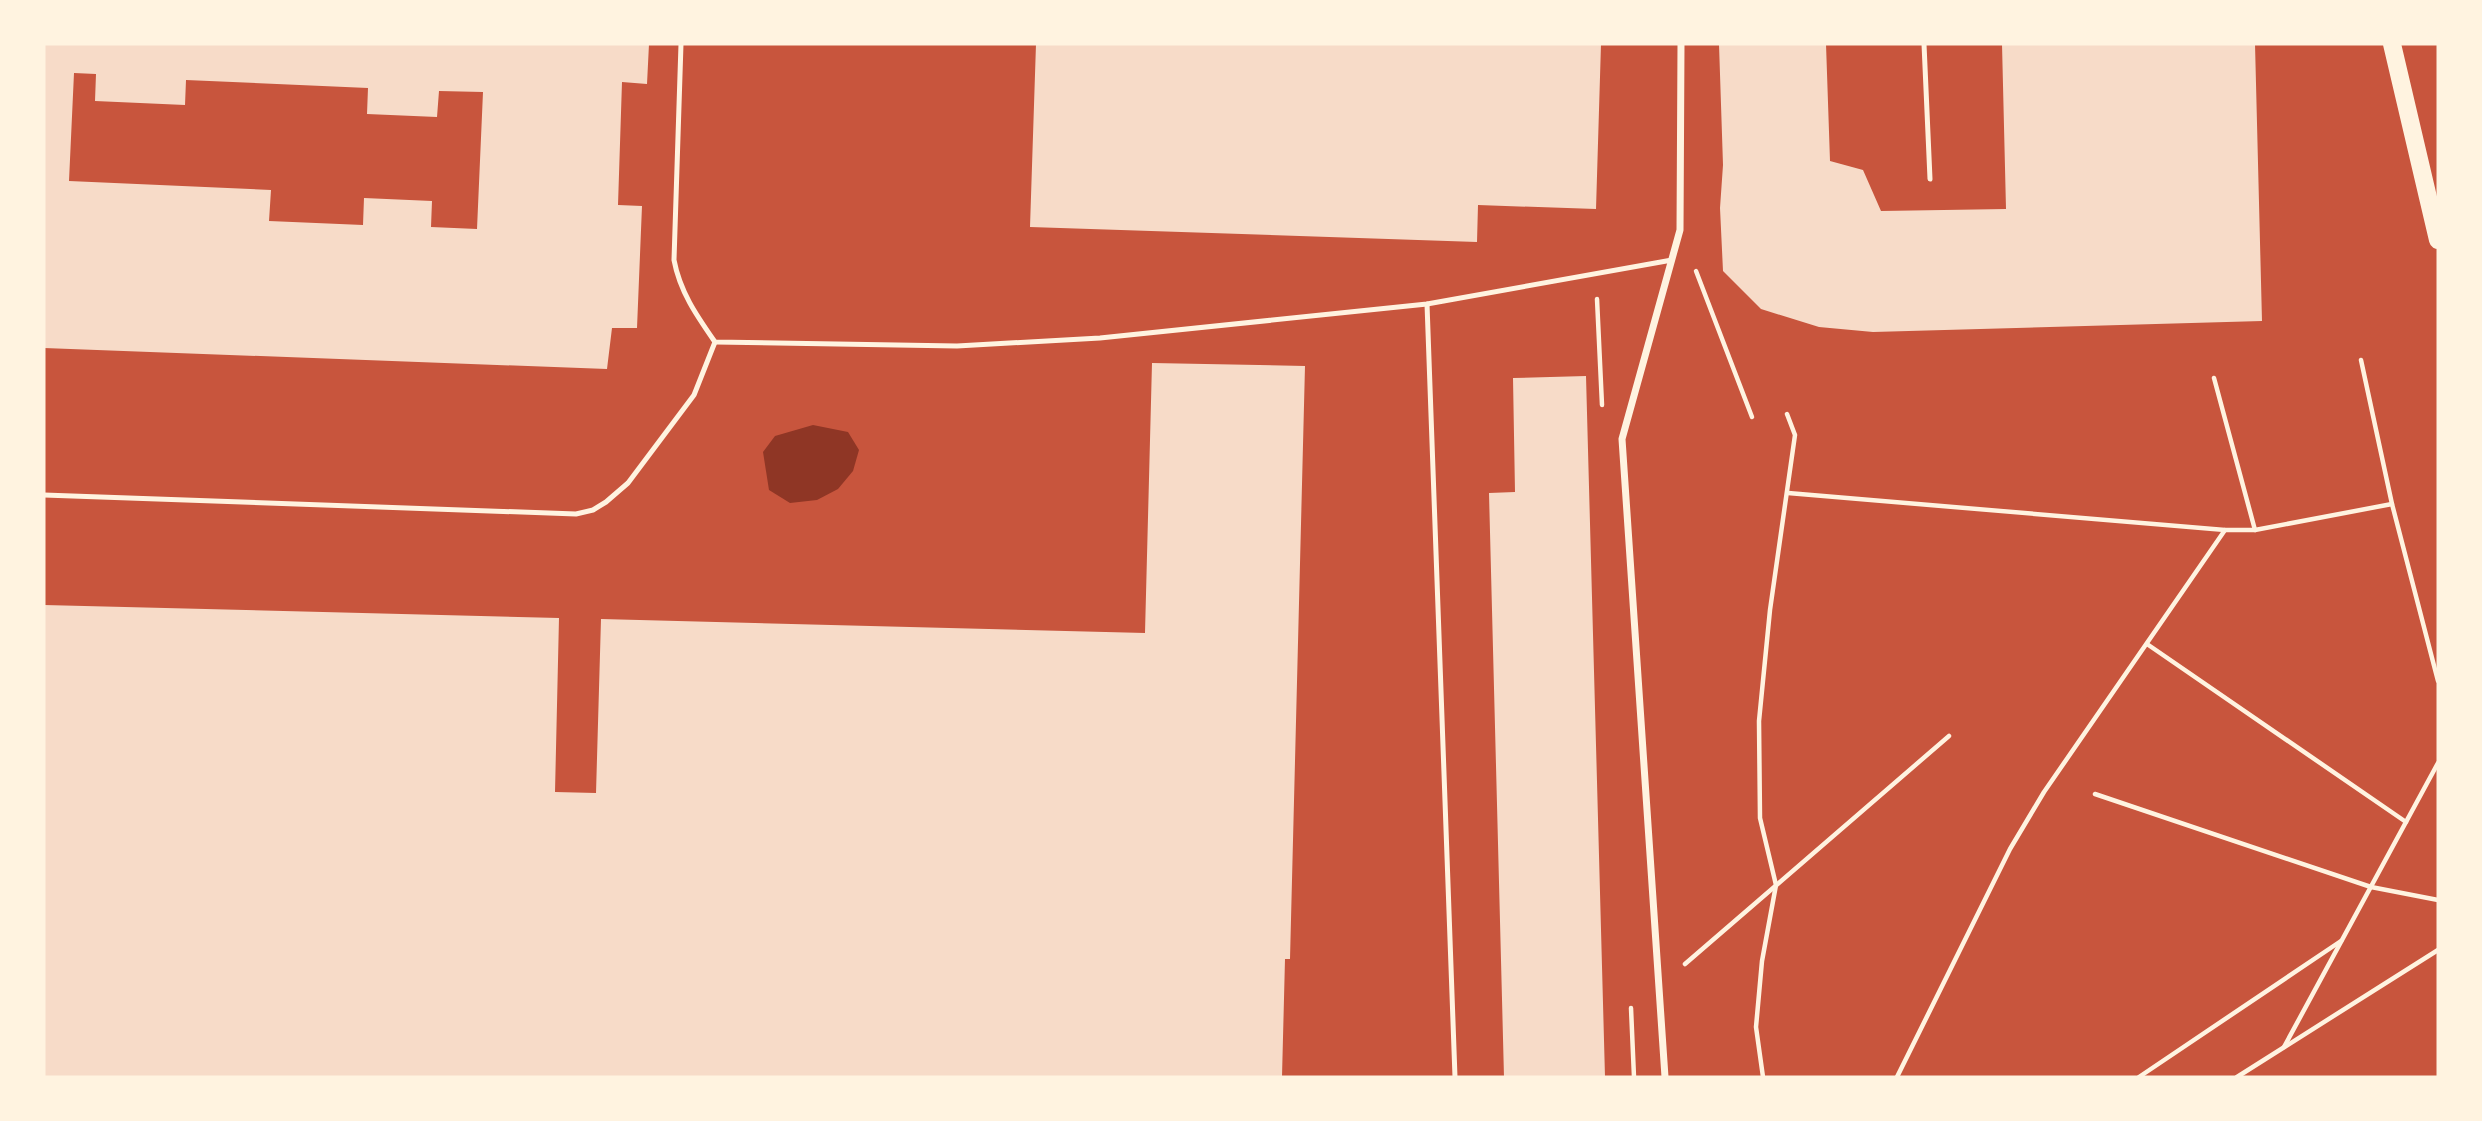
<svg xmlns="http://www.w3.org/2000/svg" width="2482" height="1121" font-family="Montserrat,sans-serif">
<rect width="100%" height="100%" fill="#c8553d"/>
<!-- water -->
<polygon fill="#8f3625" points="813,425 848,432 859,450 853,471 838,489 817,500 790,503 769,490 763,452 775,436"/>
<!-- building -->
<g fill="#f7dbc8" fill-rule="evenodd">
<path d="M 44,44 L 649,44 L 647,84 L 622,82 L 618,205 L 642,206 L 637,328 L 612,328 L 607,369 L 44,348 ZM 74,73 L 96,74 L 95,101 L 185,105 L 186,80 L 368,88 L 367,114 L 437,117 L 439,91 L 483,92 L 477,229 L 431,227 L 432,201 L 364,198 L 363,225 L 269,221 L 271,190 L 69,181 Z"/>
<polygon points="1036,44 1601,44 1596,209 1478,205 1477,242 1030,227"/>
<polygon points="1719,44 1826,44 1830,161 1863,170 1881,211 2006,209 2002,44 2255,44 2262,321 1873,332 1819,327 1761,309 1723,271 1720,208 1723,165"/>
<polygon points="1152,363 1305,366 1290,959 1285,959 1282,1077 44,1077 44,605 559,618 555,792 596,793 601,619 1145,633"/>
<polygon points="1586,376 1605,1077 1504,1077 1489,493 1515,492 1513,378"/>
</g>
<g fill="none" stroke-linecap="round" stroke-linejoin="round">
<!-- path -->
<g stroke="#fff3e0" stroke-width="4.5">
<polyline points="1696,271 1752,417"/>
<polyline points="1597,299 1602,405"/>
<polyline points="2361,360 2392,504 2438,681"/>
<polyline points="2214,378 2255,530"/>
<polyline points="1788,493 2225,530 2255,530 2392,504"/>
<polyline points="2147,644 2406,822"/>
<polyline points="2095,794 2371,887 2438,900"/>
<polyline points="1685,964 1949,736"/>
<polyline points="1631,1008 1634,1077"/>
<polyline points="2284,1047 2438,763"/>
<polyline points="1763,1077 1756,1027 1762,961 1776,885 1760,818 1759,721 1770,610 1795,435 1787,414"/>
<polyline points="1897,1077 2010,849 2044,792 2225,530"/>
<polyline points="2139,1077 2341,941"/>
<polyline points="2237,1077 2438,950"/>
</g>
<!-- service -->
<g stroke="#fff3e0" stroke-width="5">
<path d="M 681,44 L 674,260 C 680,292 697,316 715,342 L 957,346 L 1100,338 L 1427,304 L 1672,260"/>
<polyline points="1924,44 1930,179"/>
<polyline points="1427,304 1455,1077"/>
<polyline points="44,495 576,514 593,510 606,502 628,483 694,395 715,342"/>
</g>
<!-- minor -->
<polyline stroke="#fff3e0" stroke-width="7" points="1665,1077 1622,439 1680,230 1681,44"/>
<!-- primary -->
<polyline stroke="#fff3e0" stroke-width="18" points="2392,44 2438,240"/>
</g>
<!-- border -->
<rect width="2482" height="1121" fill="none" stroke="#fff3e0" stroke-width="91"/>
</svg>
